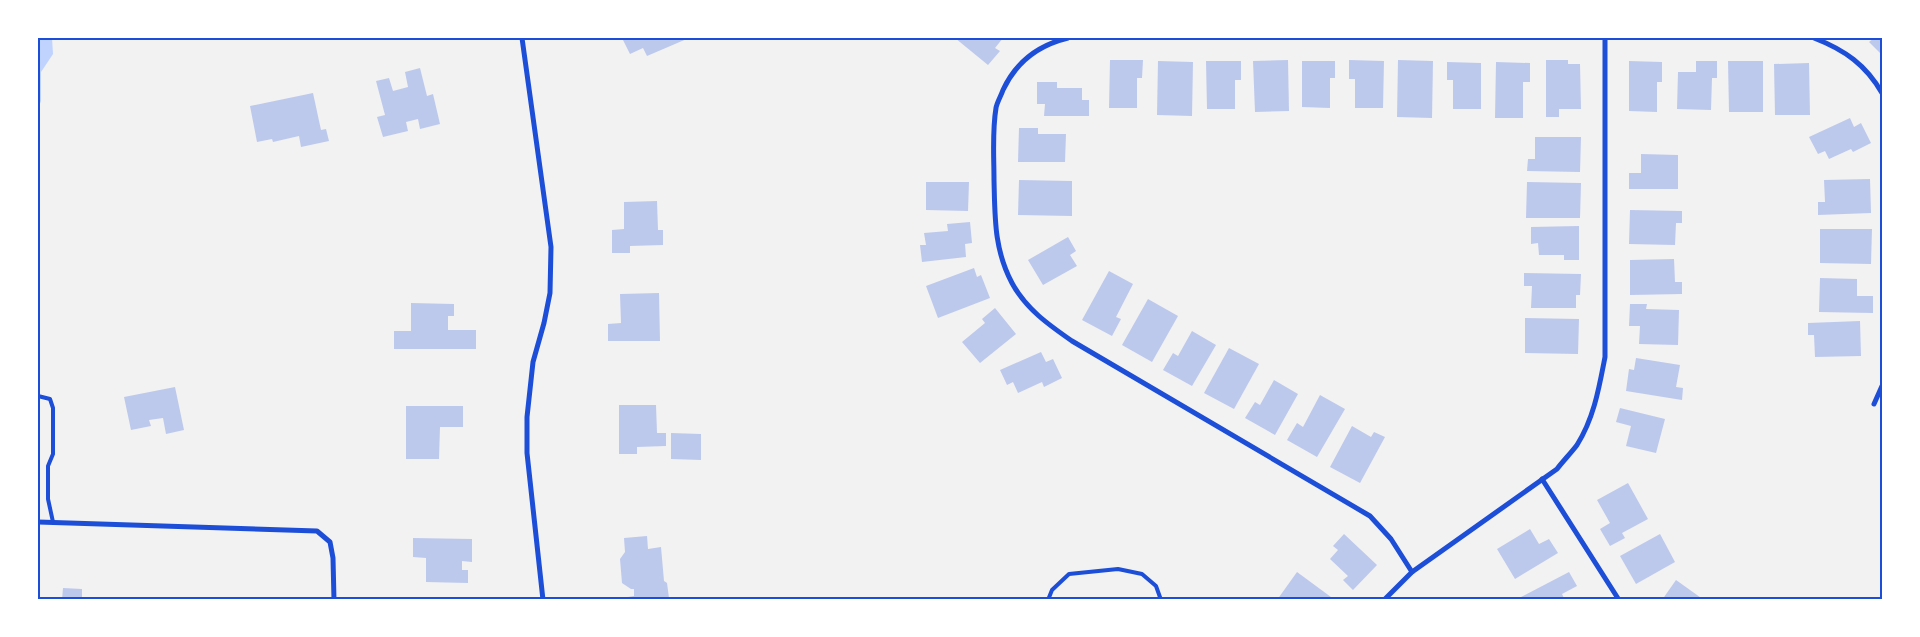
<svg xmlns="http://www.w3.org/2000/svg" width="1920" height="637" font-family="'Roboto Condensed',sans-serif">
<rect width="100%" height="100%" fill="#f2f2f2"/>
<!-- water -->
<polygon fill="#bfd3fe" points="38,38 52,38 53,54 41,72 41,101 38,109"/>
<!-- building -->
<g fill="#bdc9ec">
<polygon points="622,38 689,38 647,56 643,48 630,54"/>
<polygon points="955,38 1003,38 995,48 1000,51 988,65"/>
<polygon points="1874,38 1882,38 1882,55 1869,42"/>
<polygon points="1110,60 1143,60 1142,78 1137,78 1137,108 1109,108"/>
<polygon points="1288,60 1289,111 1255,112 1253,61"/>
<polygon points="1349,60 1384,61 1383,108 1355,108 1355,79 1349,79"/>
<polygon points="1398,60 1433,61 1432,118 1397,117"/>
<polygon points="1546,60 1568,60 1568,64 1580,64 1581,109 1559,109 1559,117 1546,117"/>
<polygon points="1158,61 1193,62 1192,116 1157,115"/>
<polygon points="1206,61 1241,61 1241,80 1235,80 1235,109 1207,109"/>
<polygon points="1302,61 1335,61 1335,78 1330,78 1330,108 1302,107"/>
<polygon points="1629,61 1662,62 1662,82 1657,82 1657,112 1629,111"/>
<polygon points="1696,61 1717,61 1717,78 1712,78 1711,110 1677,109 1678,72 1696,72"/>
<polygon points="1728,61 1763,61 1763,112 1729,112"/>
<polygon points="1447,62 1481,63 1481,109 1453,109 1453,80 1447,80"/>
<polygon points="1496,62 1530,63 1530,82 1523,82 1523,118 1495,118"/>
<polygon points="1809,63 1810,115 1775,115 1774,64"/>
<polygon points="420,68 427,96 433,94 440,124 420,129 418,119 406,122 408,131 383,137 377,117 385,115 376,81 389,78 393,91 408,87 405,72"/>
<polygon points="1037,82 1057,82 1057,88 1082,88 1082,100 1089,100 1089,116 1044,116 1045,104 1037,104"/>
<polygon points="313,93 321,130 326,129 329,141 301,147 299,136 273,142 272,139 257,142 250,106"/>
<polygon points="1850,118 1854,127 1861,123 1871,143 1853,152 1851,149 1829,159 1825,151 1818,154 1809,137"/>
<polygon points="1019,128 1038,128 1038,134 1066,134 1065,162 1018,162"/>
<polygon points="1535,137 1581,137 1580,172 1527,171 1528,159 1535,159"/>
<polygon points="1641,154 1678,155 1678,189 1629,189 1629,173 1641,173"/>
<polygon points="1870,179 1871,213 1818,215 1818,202 1825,202 1824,180"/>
<polygon points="1019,180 1072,181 1072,216 1018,215"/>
<polygon points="926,182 969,182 968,211 926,210"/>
<polygon points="1527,182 1581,183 1580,218 1526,218"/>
<polygon points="657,201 658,230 663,230 663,245 630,246 630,253 612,253 612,230 624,229 624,202"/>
<polygon points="1630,210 1682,211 1682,223 1676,223 1675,245 1629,244"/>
<polygon points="970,222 972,243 965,244 966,257 922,262 920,245 926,245 924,233 948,231 947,224"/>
<polygon points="1579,226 1579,260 1564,260 1564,255 1539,255 1538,243 1531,244 1531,227"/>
<polygon points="1820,229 1872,229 1871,264 1820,263"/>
<polygon points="1068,237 1076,251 1070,255 1077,266 1043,285 1028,260"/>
<polygon points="1674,259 1675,282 1682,282 1682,294 1630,295 1630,260"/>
<polygon points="974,268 977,277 981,275 990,298 938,318 926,286"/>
<polygon points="1109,271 1133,284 1116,317 1121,319 1112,336 1082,320"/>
<polygon points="1524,273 1581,274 1580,295 1576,295 1576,308 1531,308 1532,286 1524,286"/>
<polygon points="1820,278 1857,279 1857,296 1873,296 1873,313 1819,312"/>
<polygon points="659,293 660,341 608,341 608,324 621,323 620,294"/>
<polygon points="1148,299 1178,316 1152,362 1122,345"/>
<polygon points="411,303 454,304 454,316 448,316 448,330 476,330 476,349 394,349 394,331 411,331"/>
<polygon points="1630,304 1647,304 1646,309 1679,310 1678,345 1639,344 1640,326 1629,326"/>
<polygon points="995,308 1016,334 980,363 962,342 985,323 982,319"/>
<polygon points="1525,318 1579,319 1578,354 1525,353"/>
<polygon points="1860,321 1861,356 1815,357 1814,335 1808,335 1808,323"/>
<polygon points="1192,331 1216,345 1192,386 1163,370 1173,353 1178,356"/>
<polygon points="1229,348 1259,364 1234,409 1204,393"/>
<polygon points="1041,352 1046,362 1053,359 1062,378 1044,387 1042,382 1018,393 1013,382 1007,385 1000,370"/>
<polygon points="1636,358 1680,365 1676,387 1683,388 1682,400 1626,391 1629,369 1634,370"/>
<polygon points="1274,380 1298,394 1275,435 1245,418 1255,402 1260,405"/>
<polygon points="175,387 184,430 166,434 163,418 149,420 151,426 131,430 124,397"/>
<polygon points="1320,395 1345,409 1317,457 1287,440 1297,423 1303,427"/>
<polygon points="619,405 656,405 657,433 666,433 666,446 637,447 637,454 619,454"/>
<polygon points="406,406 463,406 463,427 440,427 439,459 406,459"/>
<polygon points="1620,408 1665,419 1656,453 1626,446 1631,426 1616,422"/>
<polygon points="1352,426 1371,437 1374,432 1385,437 1360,483 1330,467"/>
<polygon points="671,433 701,434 701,460 671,459"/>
<polygon points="1628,483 1648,519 1622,533 1625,538 1610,546 1600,529 1610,523 1597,500"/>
<polygon points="1530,529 1539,544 1549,539 1558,553 1515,579 1497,549"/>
<polygon points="1344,534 1377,565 1353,590 1343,580 1348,576 1330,559 1338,550 1333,546"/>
<polygon points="1660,534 1675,562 1636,584 1620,556"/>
<polygon points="647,536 648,549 661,547 664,581 667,583 669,598 620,600 621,598 634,596 634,589 631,589 622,583 620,559 625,552 624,538"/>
<polygon points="413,538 472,539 472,562 462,561 462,570 468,570 468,583 426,582 426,558 413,557"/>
<polygon points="1297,572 1335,600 1277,600"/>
<polygon points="1569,572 1577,586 1562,594 1565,600 1523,600 1521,597"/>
<polygon points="1676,580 1704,600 1662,600"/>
<polygon points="63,588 82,589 82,600 62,600"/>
</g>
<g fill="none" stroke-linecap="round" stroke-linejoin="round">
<!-- service -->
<g stroke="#1d4ed8" stroke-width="4">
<polyline points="38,396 50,399 53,408 53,454 48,466 48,499 53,522"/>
<polyline points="1048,600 1052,590 1069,574 1118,569 1142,574 1156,586 1161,600"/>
</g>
<!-- minor -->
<g stroke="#1d4ed8" stroke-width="5">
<polyline points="522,38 551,247 550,293 544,323 533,362 527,417 527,453 543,600"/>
<path d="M 1068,38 C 1039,45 1016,62 1003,90 C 1001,96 997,102 996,108 C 992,132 994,156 994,180 C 995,218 994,249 1012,283 C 1026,309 1049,325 1072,341 L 1370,516 L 1391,539 L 1412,572"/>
<path d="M 1814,38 C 1845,50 1866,65 1882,93"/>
<polyline points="1874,404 1882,386"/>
<polyline points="1542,479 1619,600"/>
<polyline points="38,522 317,531 330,542 333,558 334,600"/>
<path d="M 1384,600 L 1412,572 L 1557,469 C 1563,461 1571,453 1577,445 C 1594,418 1599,388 1605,357 L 1605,38"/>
</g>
</g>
<!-- border -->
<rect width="1920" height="637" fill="none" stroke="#ffffff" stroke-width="78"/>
<rect x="39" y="39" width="1842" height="559" fill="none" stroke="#1d4ed8" stroke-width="2"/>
</svg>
